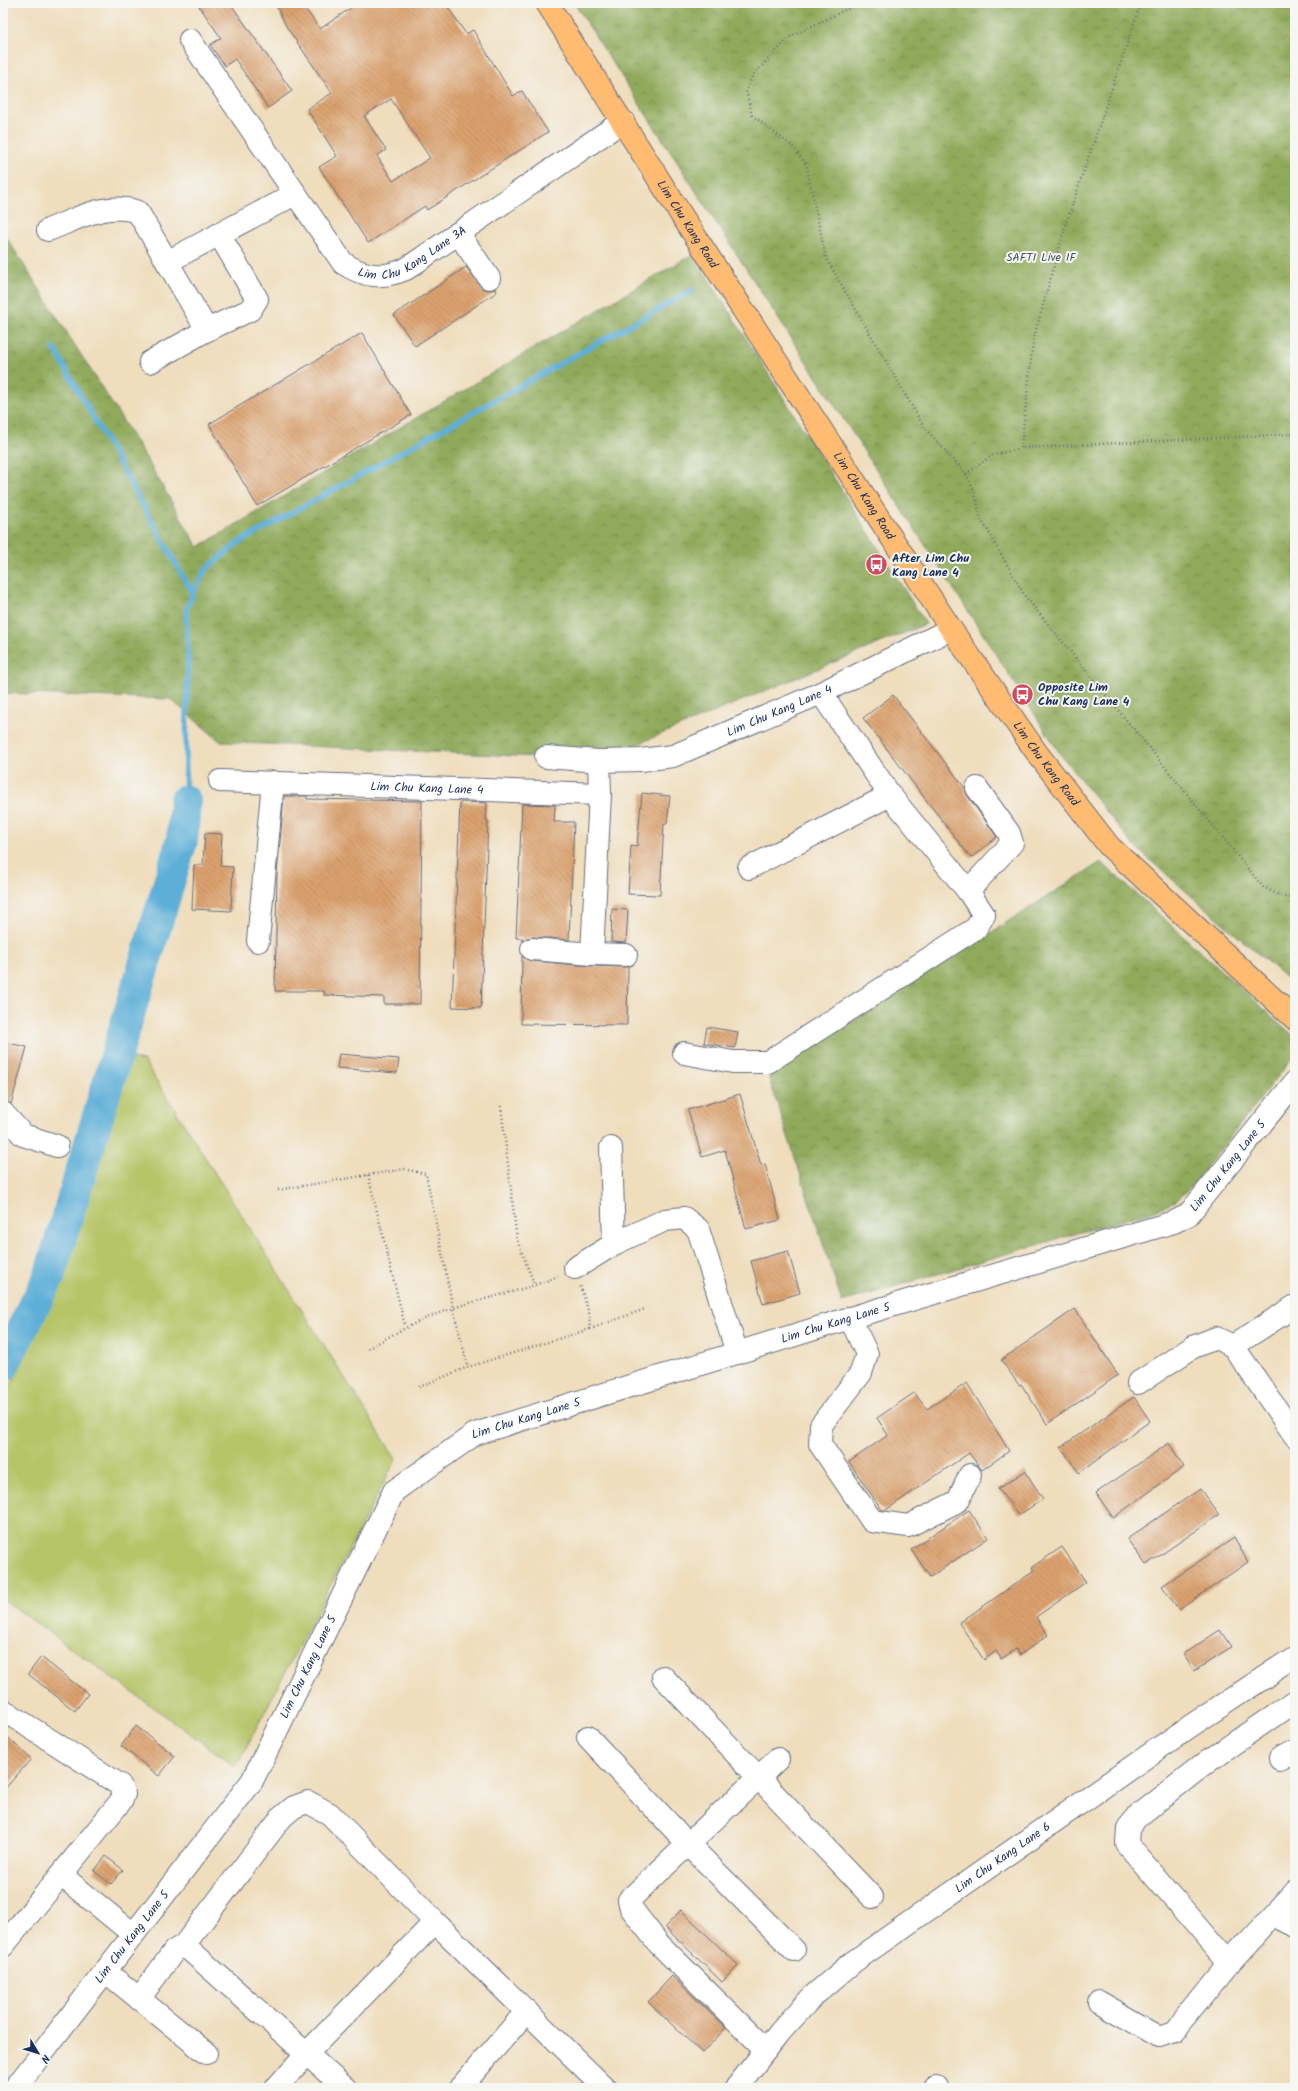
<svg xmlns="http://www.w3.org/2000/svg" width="1298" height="2091" font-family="Kalam,sans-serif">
<defs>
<pattern id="forest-crowns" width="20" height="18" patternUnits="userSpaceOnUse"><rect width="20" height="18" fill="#90aa5c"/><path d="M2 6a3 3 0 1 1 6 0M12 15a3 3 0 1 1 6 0" fill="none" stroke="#758b4f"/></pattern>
<pattern id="building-back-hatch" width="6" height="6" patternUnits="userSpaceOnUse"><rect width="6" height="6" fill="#dca26e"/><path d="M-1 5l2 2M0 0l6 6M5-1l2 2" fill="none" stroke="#b2845e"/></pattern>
</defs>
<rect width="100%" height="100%" fill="#f6f6f2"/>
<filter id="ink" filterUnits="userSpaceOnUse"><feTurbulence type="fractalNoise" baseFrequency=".025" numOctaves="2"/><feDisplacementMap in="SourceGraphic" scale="8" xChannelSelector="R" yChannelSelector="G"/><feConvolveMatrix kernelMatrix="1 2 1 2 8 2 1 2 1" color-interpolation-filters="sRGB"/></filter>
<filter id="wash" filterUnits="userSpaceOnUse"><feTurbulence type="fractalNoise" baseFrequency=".012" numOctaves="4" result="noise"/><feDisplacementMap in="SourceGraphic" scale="16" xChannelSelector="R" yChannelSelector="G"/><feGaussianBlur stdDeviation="0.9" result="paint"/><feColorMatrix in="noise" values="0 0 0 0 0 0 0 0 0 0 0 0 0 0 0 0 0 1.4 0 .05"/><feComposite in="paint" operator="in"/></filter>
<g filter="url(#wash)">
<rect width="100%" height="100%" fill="#efddbc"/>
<!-- green -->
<polygon fill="#b6c567" stroke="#687a62" points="131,1059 144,1061 396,1459 236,1767 3,1599 3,1401 59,1289"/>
<!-- forest -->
<g fill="url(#forest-crowns)" stroke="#566c5d">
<polygon points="574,3 1295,3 1295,986 1134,846 1061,755"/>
<polygon points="3,232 139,446 198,547 693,254 926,624 599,760 221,742 170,699 3,693"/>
<polygon points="1101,862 1295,1037 1295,1055 1190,1188 1175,1202 1150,1212 842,1302 768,1075"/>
</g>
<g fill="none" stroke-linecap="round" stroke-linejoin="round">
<!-- stream -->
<g stroke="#5dafd8" stroke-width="5.5">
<polyline points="54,348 193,594"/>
<polyline points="185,801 188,659 186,610 196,587 206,569 238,543 693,290"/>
</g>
<!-- river -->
<polyline stroke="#5dafd8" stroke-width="32" points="3,1366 49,1277 182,840 185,801"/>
</g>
<g id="blocks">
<!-- building -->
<g fill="url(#building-back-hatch)" fill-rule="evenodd">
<polygon points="197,3 230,3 292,91 268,108 235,59 225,66 210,45 221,38"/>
<path d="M 275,3 L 301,3 L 320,29 L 358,3 L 445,3 L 466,34 L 473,30 L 513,96 L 522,91 L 548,132 L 427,210 L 425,206 L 368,243 L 319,167 L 337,156 L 307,109 L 332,93 L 286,26 ZM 391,99 L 430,158 L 393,181 L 377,156 L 386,150 L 364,116 Z"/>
<polygon points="466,267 483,289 490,290 495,289 497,292 415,346 394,315"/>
<polygon points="362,333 411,415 257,506 209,424"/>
<polygon points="893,695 965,788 967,795 997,837 971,858 863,718"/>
<polygon points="642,793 670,796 667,824 664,824 660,895 628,894 631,845 637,846"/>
<polygon points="284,796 307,796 307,799 422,801 420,1004 384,1004 384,997 324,995 324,991 275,991 277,875"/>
<polygon points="460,802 487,803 486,820 488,820 481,1008 452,1007"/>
<polygon points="522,804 555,805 554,822 574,822 569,940 533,937 527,938 522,941 523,938 516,938"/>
<polygon points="205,833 222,834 220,866 233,867 231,911 192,909 194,865 203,865"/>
<polygon points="612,909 628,910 626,943 611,942"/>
<polygon points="522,956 531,961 591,966 628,967 627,1025 521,1024"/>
<polygon points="707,1027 738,1032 735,1048 704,1043"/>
<polygon points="3,1042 27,1047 11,1104 3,1101"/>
<polygon points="339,1054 399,1059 397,1073 337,1068"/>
<polygon points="740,1094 761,1165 765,1164 780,1220 746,1229 725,1150 702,1157 688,1110"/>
<polygon points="788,1251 800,1293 763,1304 751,1261"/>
<polygon points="1075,1309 1118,1375 1047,1424 1021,1384 1019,1385 1001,1360"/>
<polygon points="967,1383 1009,1451 982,1470 969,1453 886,1510 882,1510 849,1462 888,1435 877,1418 914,1393 927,1409"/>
<polygon points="1134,1397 1150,1421 1079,1473 1061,1447"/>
<polygon points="1169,1443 1184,1467 1113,1518 1096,1493"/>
<polygon points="1025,1471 1043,1499 1019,1515 998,1489"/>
<polygon points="1200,1489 1219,1515 1146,1565 1127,1539"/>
<polygon points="969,1510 988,1538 930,1577 911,1549"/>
<polygon points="1234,1538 1248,1562 1179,1610 1162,1586"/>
<polygon points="1062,1547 1086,1582 1036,1617 1048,1635 1020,1655 1016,1649 1001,1659 996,1651 984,1660 959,1623 1034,1571 1032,1567"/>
<polygon points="1220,1630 1231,1647 1194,1671 1183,1654"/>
<polygon points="41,1657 88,1694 75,1711 28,1674"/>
<polygon points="136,1726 175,1756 159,1776 121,1746"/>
<polygon points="3,1733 31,1759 3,1791"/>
<polygon points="106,1856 123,1870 111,1884 94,1871"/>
<polygon points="681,1910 738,1965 722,1982 665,1927"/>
<polygon points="672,1976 726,2028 702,2053 648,2002"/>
</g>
</g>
</g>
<g filter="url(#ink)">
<use href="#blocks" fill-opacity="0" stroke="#656c7f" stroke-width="1"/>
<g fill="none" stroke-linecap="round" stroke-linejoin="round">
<defs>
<g id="minor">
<path id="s1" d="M 190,40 L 343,263 C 364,277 383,279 406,269 L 623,121"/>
<path d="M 48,230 C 77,219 107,201 138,212 L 207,330"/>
<polyline points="458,233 489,278"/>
<polyline points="167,262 295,194"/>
<polyline points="150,362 207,330 250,310 257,299 219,234"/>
<path id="s2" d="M 546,757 L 599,761 L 641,760 L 673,756 L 821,693 L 951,629"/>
<path id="s3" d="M 220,781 L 600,794 L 599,761"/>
<polyline points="749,868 890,795"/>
<polyline points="968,891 1012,843 1009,833 977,788"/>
<polyline points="258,941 273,782"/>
<polyline points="532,949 592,954 600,794"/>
<polyline points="592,954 626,955"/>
<polyline points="684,1053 733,1062 768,1062 976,928 984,915 968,891 890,795 821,693"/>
<polyline points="3,1113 23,1135 57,1146"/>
<polyline points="611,1148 614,1244"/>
<polyline points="575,1268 614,1244 665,1220 684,1218 698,1229 737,1353"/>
<polyline points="850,1318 867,1354 861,1373 821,1425 820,1444 872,1521 908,1526 958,1501 970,1475"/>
<polyline points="1233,1346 1295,1306"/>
<polyline points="1138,1383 1193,1347 1216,1338 1233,1346 1295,1436"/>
<polyline points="663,1677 872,1897"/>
<polyline points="3,1710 120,1785 124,1794 121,1801 3,1946"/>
<polyline points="588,1737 688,1844 794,1950"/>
<polyline points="1280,1759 1295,1751"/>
<polyline points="61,1875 133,1934"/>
<polyline points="1274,1914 1295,1927"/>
<polyline points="184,1945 345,2088"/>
<polyline points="1229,1963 1127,1844 1128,1828 1137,1817 1211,1759 1295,1701"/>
<polyline points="105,1971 206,2053"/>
<polyline points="139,1999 174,1951 184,1945 282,1817 294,1807 308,1802 330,1814 435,1922 605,2088"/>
<polyline points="1099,2002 1159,2036 1174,2031 1229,1963 1295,1891"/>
<polyline points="766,2050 658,1943 631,1908 629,1900 778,1759"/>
<path id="s4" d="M 15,2088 L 252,1781 L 394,1491 L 475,1434 L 850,1318 L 1174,1222 L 1188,1215 L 1295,1082"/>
<polyline points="276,2088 306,2054 435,1922"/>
<polyline points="460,2088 527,2011"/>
<path id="s5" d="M 736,2088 L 780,2032 L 813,1996 L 853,1962 L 1189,1727 L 1295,1657"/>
<polyline points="935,2088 936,2087"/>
</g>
<g id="major">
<path id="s6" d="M 547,3 L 682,216 L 951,629 L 1037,753 L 1109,846 L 1295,1019"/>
</g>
</defs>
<!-- minor casing -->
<use href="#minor" stroke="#656c7f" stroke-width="24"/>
<!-- major casing -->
<use href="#major" stroke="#656c7f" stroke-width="24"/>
<!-- path -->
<g stroke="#656c7f" stroke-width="2.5" stroke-dasharray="1 3" stroke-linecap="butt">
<polyline points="859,3 790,37 753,75 746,91 752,115 793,147 806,164 826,258 924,427 966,474 974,491 981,519 1025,596 1263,887 1283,897 1295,898"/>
<polyline points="1021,448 1033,341 1066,223 1141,3"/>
<polyline points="966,474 993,455 1021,448 1295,434"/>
<polyline points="501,1106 517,1240 535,1286"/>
<polyline points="368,1175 405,1326"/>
<polyline points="278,1190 404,1169 426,1174 453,1308 468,1367"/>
<polyline points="590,1329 645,1309"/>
<path d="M 368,1349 C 396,1332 421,1319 453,1308 C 488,1297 524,1291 558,1276"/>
<polyline points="419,1387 468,1367 590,1329 589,1313 580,1285"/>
</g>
<!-- minor -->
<use href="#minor" stroke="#fff" stroke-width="22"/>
<!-- major -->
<use href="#major" stroke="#ffbb71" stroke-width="22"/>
</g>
</g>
<!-- icons -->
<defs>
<symbol id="bus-disc" viewBox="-11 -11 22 22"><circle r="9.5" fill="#d1495b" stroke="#f6f6f2"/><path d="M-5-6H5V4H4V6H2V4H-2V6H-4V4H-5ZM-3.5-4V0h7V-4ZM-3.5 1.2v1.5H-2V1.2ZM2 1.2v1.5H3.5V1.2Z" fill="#fff"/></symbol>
</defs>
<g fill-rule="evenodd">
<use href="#bus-disc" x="864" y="552" width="25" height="25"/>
<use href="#bus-disc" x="1010" y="682" width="25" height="25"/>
</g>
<g text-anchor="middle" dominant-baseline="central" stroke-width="4" stroke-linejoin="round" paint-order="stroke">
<!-- street labels -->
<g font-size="12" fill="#1b2f5e" stroke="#f6f6f2">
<text stroke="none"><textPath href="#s6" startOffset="262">Lim Chu Kang Road</textPath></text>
<text stroke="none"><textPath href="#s1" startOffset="348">Lim Chu Kang Lane 3A</textPath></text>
<text stroke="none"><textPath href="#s6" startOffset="586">Lim Chu Kang Road</textPath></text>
<text stroke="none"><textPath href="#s2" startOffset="243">Lim Chu Kang Lane 4</textPath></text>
<text stroke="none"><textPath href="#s6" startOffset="910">Lim Chu Kang Road</textPath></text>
<text stroke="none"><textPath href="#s3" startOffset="207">Lim Chu Kang Lane 4</textPath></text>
<text stroke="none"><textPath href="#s4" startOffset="1619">Lim Chu Kang Lane 5</textPath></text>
<text stroke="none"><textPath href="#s4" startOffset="1187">Lim Chu Kang Lane 5</textPath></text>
<text stroke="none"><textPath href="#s4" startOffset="863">Lim Chu Kang Lane 5</textPath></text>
<text stroke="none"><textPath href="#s4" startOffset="515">Lim Chu Kang Lane 5</textPath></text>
<text stroke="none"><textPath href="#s5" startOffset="355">Lim Chu Kang Lane 6</textPath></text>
<text stroke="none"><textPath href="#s4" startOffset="191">Lim Chu Kang Lane 5</textPath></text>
</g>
<!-- park labels -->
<g font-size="12" fill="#425460" stroke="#f6f6f2">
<text x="1041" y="257">SAFTI Live IF</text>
</g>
<!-- poi labels -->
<g font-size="12" font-weight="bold" fill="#1b2f5e" stroke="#f6f6f2" text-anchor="start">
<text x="892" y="558">After Lim Chu<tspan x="892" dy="14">Kang Lane 4</tspan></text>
<text x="1038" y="687">Opposite Lim<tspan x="1038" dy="14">Chu Kang Lane 4</tspan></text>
</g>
</g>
<!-- margin -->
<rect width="1298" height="2091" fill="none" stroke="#f6f6f2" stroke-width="16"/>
<!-- north arrow -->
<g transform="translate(38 2053) rotate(128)" stroke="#f6f6f2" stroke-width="3" paint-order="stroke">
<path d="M0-3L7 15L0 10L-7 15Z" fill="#1b2f5e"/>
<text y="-6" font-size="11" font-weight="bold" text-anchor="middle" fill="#1b2f5e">N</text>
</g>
</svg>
